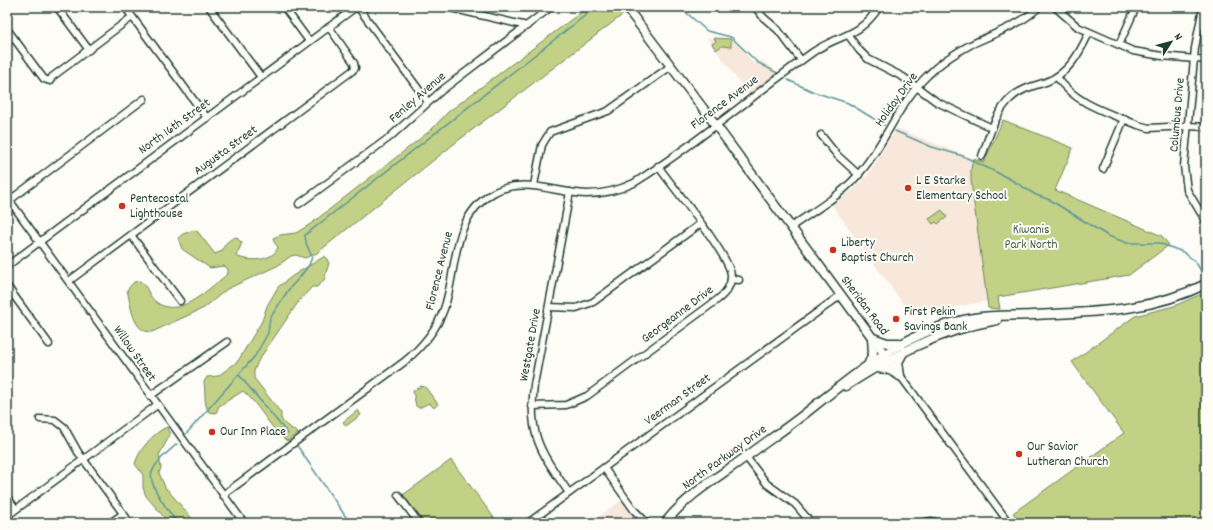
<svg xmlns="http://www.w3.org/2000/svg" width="1213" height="530" font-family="Dekko,sans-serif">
<rect width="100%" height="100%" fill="#fdfcf7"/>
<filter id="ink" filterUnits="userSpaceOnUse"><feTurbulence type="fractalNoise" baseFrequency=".025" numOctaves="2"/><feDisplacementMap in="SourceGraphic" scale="8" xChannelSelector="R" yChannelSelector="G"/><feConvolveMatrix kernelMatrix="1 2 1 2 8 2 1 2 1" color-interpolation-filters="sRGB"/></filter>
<g filter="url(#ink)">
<!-- built -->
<g fill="#f7e8db">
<polygon points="707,38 731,38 740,46 754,64 761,60 779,73 749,95"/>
<polygon points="897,128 973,159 971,169 971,181 987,301 911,315 832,205 857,186 868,175"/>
<polygon points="622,500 633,514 643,523 590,523"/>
</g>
<!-- green -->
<g fill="#c2d185" stroke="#70875c">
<path d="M 588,7 L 621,7 L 625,13 L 459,140 L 317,253 L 305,258 L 296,255 L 291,256 L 277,266 L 227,289 L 204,308 L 152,332 C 132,333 131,304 127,290 L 134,282 L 140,281 C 148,286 148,296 156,302 C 176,317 199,297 214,285 C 218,281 224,278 228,273 L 228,269 L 224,266 L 210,268 L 182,249 L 178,238 L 183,234 L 194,230 L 198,232 L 215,254 L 222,251 C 225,243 228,240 236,237 L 242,243 L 236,256 C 248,262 273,262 278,247 L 274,242 L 273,238 L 280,235 L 296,233 L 312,223 L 431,130 L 448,112 Z"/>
<polygon points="714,38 731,39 731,47 722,46 716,50 712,44 716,41"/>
<polygon points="1003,120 1073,148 1055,190 1162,236 1169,245 1129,275 998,297 1000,309 988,308 971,181 971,169 973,159 984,162"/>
<polygon points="942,210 947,217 938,224 936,222 933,224 929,219"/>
<path d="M 325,256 L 329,263 L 324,280 L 317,287 L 312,287 L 299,301 L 258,361 L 254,371 L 254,378 L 281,413 C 279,424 291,427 298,433 L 287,441 C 269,428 260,405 243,391 L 219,406 L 216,413 L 209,412 C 203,403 206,393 204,382 L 207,377 L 218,376 L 238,361 L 262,321 L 267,306 L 278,287 L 294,275 Z"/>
<polygon points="1206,292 1206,523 1020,523 1013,513 1124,433 1072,362 1135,316 1174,306"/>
<polygon points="421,386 425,387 438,404 434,408 429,403 419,408 416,406 413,391"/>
<polygon points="358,410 361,415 346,426 343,422"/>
<path d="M 167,427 L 170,435 L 159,455 L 161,468 L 159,473 L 165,487 L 196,523 L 169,523 L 146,496 L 143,488 L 143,475 L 135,464 C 138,451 154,432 167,427 Z"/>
<polygon points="451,460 498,523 424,523 403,495"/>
</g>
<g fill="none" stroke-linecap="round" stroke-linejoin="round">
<!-- stream -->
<g stroke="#5b969c" stroke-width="1.5">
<polyline points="680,7 707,31 731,37 757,62 777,73"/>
<polyline points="788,80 814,92 848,103 884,125"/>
<polyline points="895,131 932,147 963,156 1010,179 1036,195 1050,200 1108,236 1127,243 1159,243 1183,252 1195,261 1206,279"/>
<polyline points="239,375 288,434"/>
<polyline points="186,434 255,356 268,333 270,318 289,289 300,277 309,265 312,257 306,243 305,235 596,7"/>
<path d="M 177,444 C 168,452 157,460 152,472 C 147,485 170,512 177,523"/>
<polyline points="298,447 350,523"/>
</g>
<defs>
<g id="minor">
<polyline points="57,7 89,50"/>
<polyline points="125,7 207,118"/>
<polyline points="209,7 261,77"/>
<polyline points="284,7 309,41"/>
<polyline points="358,7 428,102"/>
<polyline points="446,7 527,26"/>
<polyline points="755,7 763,17 778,30 801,60"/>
<polyline points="1055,7 1078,27 1133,51 1162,56 1206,60"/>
<polyline points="1203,7 1195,48 1184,166 1187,190 1205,220"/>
<polyline points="7,29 44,79 50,81 52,77 132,17"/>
<polyline points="849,36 859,50 868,59 903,77 937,102 992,128"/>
<polyline points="1119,45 1136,7"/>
<path d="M 1057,77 C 1075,104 1109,113 1138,125 L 1149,128 L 1188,126 L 1206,127"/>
<polyline points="821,135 837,155 859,175"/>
<path d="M 982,156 C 989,137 995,113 1010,99 C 1020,89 1033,86 1046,82 C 1069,73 1079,54 1089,33"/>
<polyline points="1103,169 1124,119"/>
<polyline points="534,185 542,145 550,132 608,111 671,66"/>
<polyline points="7,197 244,523"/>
<polyline points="10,200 144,99"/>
<polyline points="299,204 390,137 441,91 551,7"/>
<path d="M 791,227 C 815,210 844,194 862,170 C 887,140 899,102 928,75 C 940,63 955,53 970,45 C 995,33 1019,26 1039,7"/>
<polyline points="131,235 180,301"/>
<polyline points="7,266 356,7"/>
<polyline points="731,279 739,280"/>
<polyline points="69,281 352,71 355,68 354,63 329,27"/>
<polyline points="7,286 49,344"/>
<polyline points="549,307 576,308 593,302 700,224"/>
<polyline points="888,359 1009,523"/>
<polyline points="150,396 227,342"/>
<path d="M 532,406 L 566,405 L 587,396 L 717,300 C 725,294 732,286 731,275 C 730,256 672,186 658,166"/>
<polyline points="40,419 55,420 64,427 78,452 130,523"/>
<polyline points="746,457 767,484 795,504 807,518"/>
<polyline points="604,468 634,510 647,523"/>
<path d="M 569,493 C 541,452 528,437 534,385 L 570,192"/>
<path d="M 223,495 L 404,362 C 421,348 436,331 444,309 C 458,269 450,218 493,193 C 523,176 555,193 587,194 C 604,194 619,190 634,183 C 696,144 753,95 813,52 C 839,34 859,38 879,7"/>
<polyline points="398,495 419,523"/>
<polyline points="7,497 16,509"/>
<polyline points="7,516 157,405"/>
<polyline points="110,523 123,514"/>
<polyline points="528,523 841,295"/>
<polyline points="921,523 931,521 940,523"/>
</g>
<g id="major">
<polyline points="626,7 715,124 888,359"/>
<polyline points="873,338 887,343 899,343"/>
<polyline points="869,363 873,353 872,338"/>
<polyline points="876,368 888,369 900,376"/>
<polyline points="900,376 898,362 904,351"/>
<path d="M 846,386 C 894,355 940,330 997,320"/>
<path d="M 665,523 C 689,492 727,472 758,448 C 776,435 795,422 812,408 C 862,368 909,329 974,318 C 993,315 1013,316 1032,315 C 1093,312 1150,312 1206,284"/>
</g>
</defs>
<!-- minor casing -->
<use href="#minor" stroke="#1f3d34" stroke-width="9"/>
<!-- major casing -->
<use href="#major" stroke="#1f3d34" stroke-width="11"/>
<!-- minor -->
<use href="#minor" stroke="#fdfcf7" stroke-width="6"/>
<!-- major -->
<use href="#major" stroke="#fdfcf7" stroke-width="8"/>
</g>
</g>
<!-- markers -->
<g fill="#c8321e" stroke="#fdfcf7" stroke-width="1.5">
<circle cx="908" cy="188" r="4"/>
<circle cx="122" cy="206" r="4"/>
<circle cx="833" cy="250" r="4"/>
<circle cx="896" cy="319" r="4"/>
<circle cx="212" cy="432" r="4"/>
<circle cx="1019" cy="454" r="4"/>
</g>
<g text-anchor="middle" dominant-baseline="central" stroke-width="4" stroke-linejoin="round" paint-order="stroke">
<!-- street labels -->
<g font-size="13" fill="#1f3d34" stroke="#fdfcf7">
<text transform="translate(418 98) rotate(-41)">Fenley Avenue</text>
<text transform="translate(897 100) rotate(-54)">Holiday Drive</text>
<text transform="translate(725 103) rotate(-37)">Florence Avenue</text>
<text transform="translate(1178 115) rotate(-85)">Columbus Drive</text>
<text transform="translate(175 127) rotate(-36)">North 16th Street</text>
<text transform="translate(226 151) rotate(-36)">Augusta Street</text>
<text transform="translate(440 271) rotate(-76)">Florence Avenue</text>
<text transform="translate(864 306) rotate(53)">Sheridan Road</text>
<text transform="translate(678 315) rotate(-37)">Georgeanne Drive</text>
<text transform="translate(531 345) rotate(-80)">Westgate Drive</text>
<text transform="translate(134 354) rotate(55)">Willow Street</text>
<text transform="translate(678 400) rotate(-36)">Veerman Street</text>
<text transform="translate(725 458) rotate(-36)">North Parkway Drive</text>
</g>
<!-- poi labels -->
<g font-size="13" fill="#1f3d34" stroke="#fdfcf7" text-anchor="start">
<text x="916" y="181">L E Starke<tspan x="916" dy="15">Elementary School</tspan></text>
<text x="130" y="199">Pentecostal<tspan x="130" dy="15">Lighthouse</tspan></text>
<text x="841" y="243">Liberty<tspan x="841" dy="15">Baptist Church</tspan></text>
<text x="904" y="312">First Pekin<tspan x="904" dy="15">Savings Bank</tspan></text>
<text x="220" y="432">Our Inn Place</text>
<text x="1027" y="447">Our Savior<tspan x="1027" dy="15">Lutheran Church</tspan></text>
</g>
<!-- park labels -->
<g font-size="13" fill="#486248" stroke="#fdfcf7">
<text x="1031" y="230">Kiwanis<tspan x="1031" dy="15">Park North</tspan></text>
</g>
</g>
<!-- margin -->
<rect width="1213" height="530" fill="none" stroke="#fdfcf7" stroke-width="24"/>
<rect x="12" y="12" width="1189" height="506" fill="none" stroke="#1f3d34" stroke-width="1.5" filter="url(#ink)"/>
<!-- north arrow -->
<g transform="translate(1171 42) rotate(54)" stroke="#fdfcf7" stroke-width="3" paint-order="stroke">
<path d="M0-3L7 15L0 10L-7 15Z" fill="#1f3d34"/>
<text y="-6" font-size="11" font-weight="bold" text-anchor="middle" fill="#1f3d34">N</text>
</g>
</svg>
